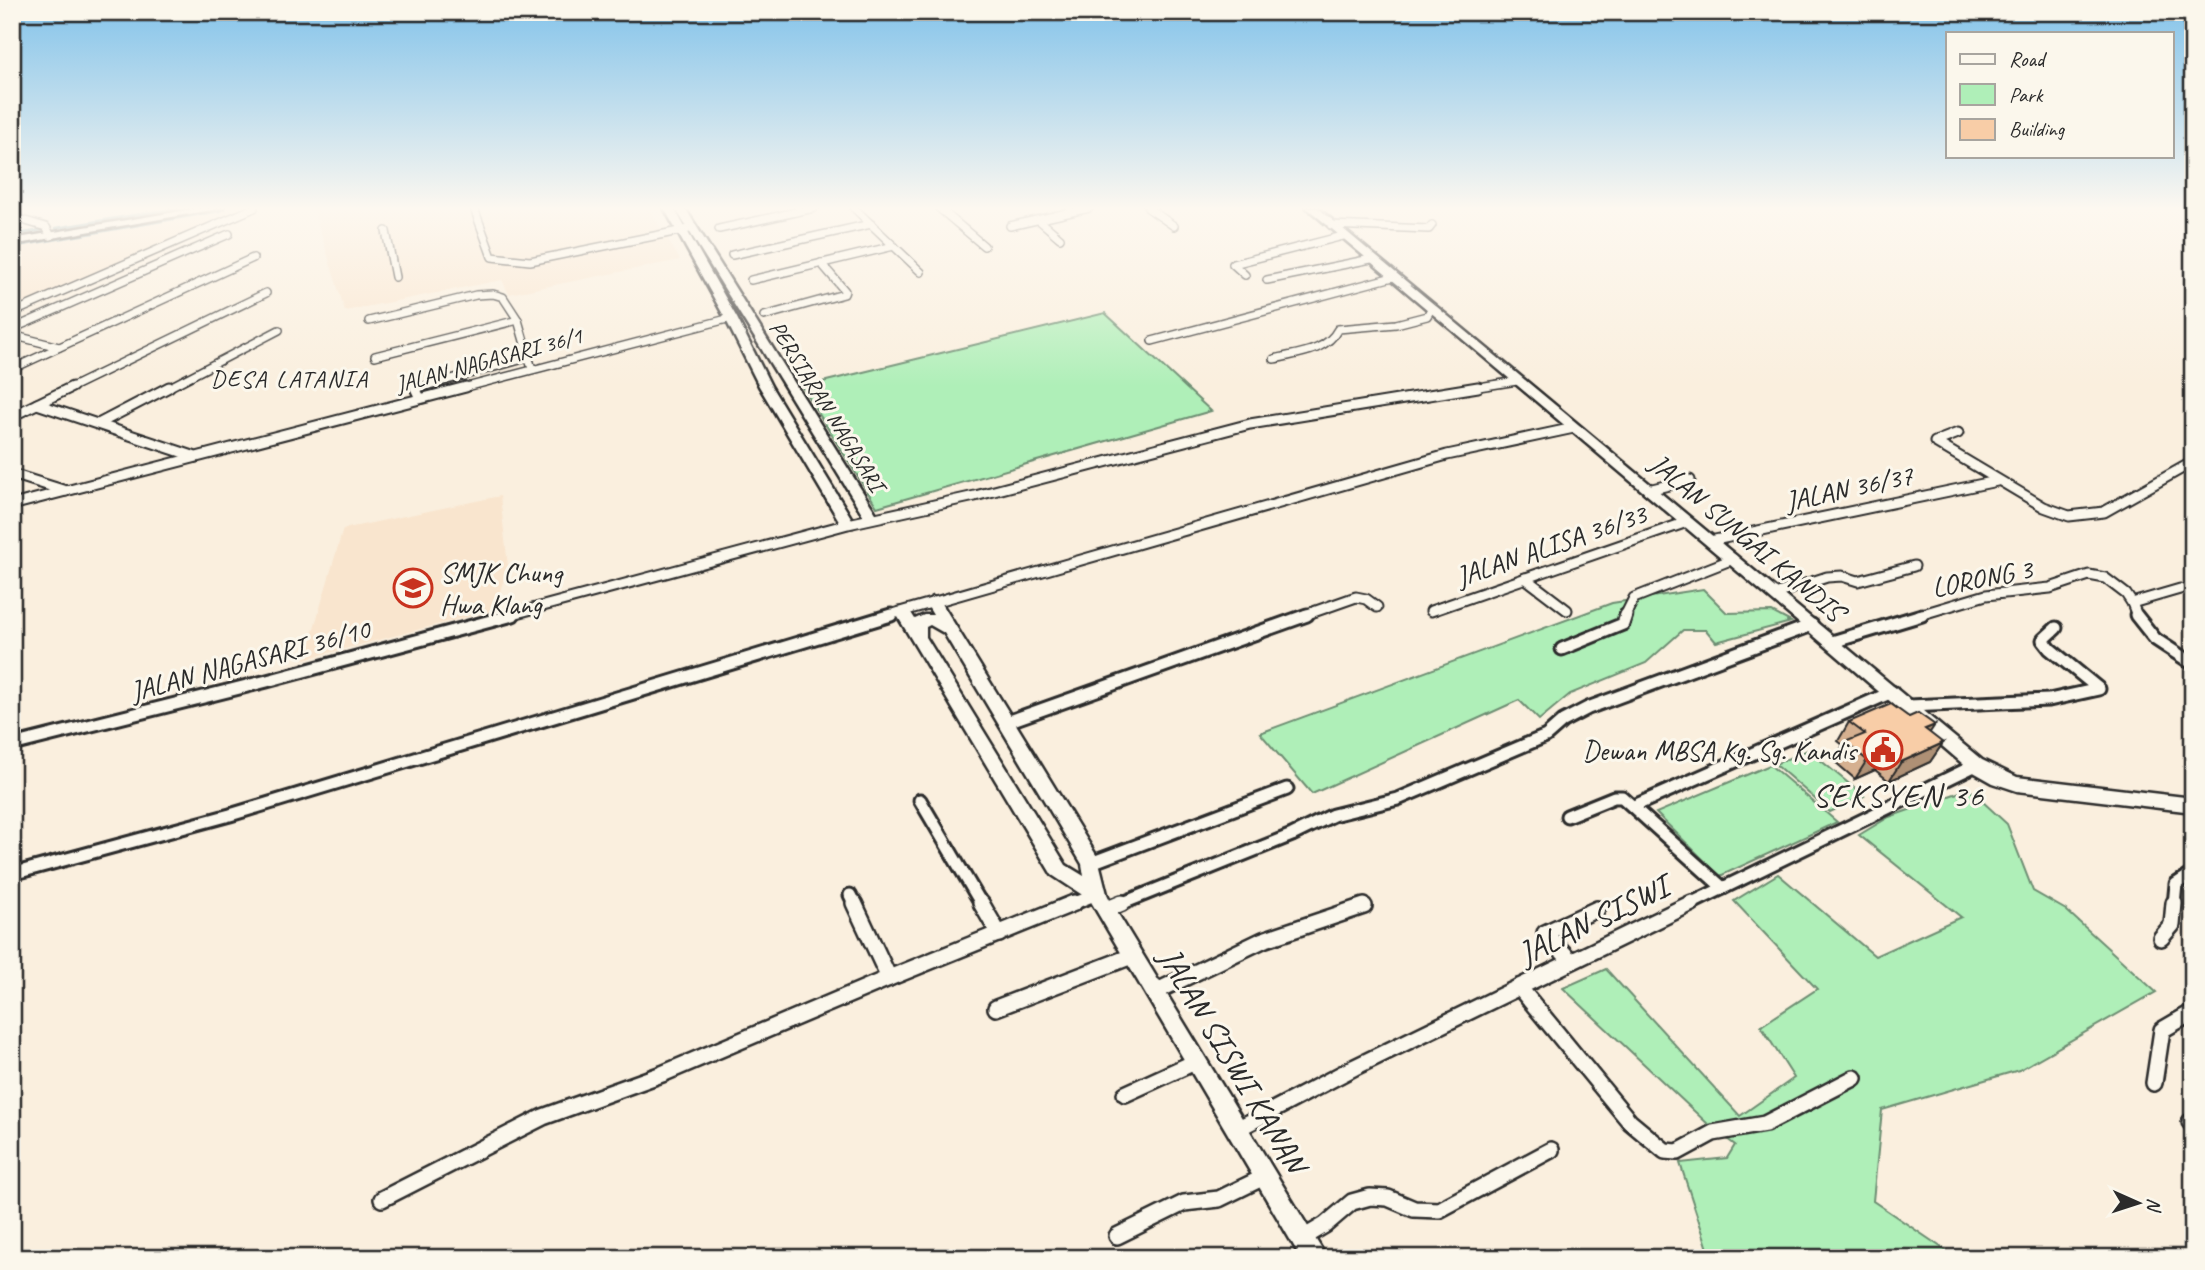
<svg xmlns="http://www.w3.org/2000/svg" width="2205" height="1270" font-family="Caveat,sans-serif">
<rect width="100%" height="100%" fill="#faefde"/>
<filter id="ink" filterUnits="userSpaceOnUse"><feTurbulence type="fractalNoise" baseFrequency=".0143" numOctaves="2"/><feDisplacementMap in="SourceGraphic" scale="14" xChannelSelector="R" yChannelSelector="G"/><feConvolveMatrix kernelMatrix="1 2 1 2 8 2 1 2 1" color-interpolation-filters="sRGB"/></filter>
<g filter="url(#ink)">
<!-- built -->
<g fill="#f9e5ce">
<polygon points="231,208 251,208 12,310 12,245"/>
<polygon points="313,208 649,208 680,260 509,294 502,280 345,311"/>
<polygon points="500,496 508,566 494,610 305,659 343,529"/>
</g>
<!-- green -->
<g fill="#afefb8" stroke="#6d8d72" stroke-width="2">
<polygon points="1105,313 1211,411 877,507 802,387"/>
<polygon points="1703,589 1727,613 1772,612 1791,622 1716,642 1706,630 1683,630 1646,663 1570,694 1539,720 1519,700 1312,794 1260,733 1612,603"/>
<polygon points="1808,750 1864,796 1830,812 1775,764"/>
<polygon points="1770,765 1837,822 1720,876 1656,813"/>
<polygon points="1969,789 2007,824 2033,891 2066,910 2156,992 2019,1070 1882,1110 1873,1201 1957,1258 1711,1258 1680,1163 1727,1158 1735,1145 1710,1126 1563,988 1606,969 1740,1116 1794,1078 1761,1026 1817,989 1734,901 1778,874 1875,956 1961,917 1859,835 1889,817"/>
</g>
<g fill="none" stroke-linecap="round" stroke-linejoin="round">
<!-- stream -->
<g stroke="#66949f" stroke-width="2.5">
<polyline points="56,228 177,208"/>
<polyline points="12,235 42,230"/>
<polyline points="12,247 220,211"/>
</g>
<defs>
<g id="street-far3">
<polyline points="474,208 492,257 530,261 689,229"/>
<polyline points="854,208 921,272"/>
<polyline points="939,208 984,246"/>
<polyline points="1148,208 1174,226"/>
<polyline points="12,217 46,227 51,236"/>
<polyline points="1039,220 1060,238"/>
<polyline points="1331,225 1429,229 1432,225"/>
<polyline points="1010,226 1089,208"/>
<polyline points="719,229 814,208"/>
<polyline points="386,231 395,277"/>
<polyline points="732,255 871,224"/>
<polyline points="1245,275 1233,264 1343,236"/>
<polyline points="751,280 894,246"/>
<polyline points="1267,280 1371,259"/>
<polyline points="12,313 254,208"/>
<polyline points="764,316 844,294 845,291 821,263"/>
<polyline points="369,321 476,295 493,294 503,297 518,320 532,369"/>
<polyline points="12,329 229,234"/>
<polyline points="12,335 59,347"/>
<polyline points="1152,341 1393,277"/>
<polyline points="375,356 518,320"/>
<path d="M 1274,359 C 1298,353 1326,352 1338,329 L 1396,324 L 1427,316 L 1431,309"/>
<polyline points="12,369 253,258"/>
<polyline points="68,389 266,293"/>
<polyline points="166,389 279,330"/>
<polyline points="415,389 527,358"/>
<polyline points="459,389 731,318"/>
<polyline points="1466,389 1517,381"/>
</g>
<g id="street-far2">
<polyline points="419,387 415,388 420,398"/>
<polyline points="37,404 193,456"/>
<polyline points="12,416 72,387"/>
<polyline points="100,423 169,387"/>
<polyline points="1958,433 1935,442 2044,507 2069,516 2104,512 2193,462"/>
<polyline points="12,474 66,491"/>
<polyline points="1648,490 1690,480"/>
<polyline points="12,505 466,387"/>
<polyline points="1710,541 1997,481"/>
<polyline points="1525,578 1567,610"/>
<polyline points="1775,594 1827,577 1842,576 1858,581 1914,566"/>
<polyline points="1431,611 1687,522"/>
<polyline points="506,616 848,524 975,496 1250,424 1478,387"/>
<polyline points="886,616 1447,455 1574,428"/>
<polyline points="1302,616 1356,597 1366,599 1377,607"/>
<polyline points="1625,616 1634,598 1733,559"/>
<polyline points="1916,616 1986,595 2050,588 2089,575 2105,578 2126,594 2132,603"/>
<polyline points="2137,616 2132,603 2180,589"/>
</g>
<g id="street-far1">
<polyline points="2136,615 2155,639 2193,664"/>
<polyline points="1832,642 1922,615"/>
<polyline points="1562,649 1623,624 1626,615"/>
<polyline points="1909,706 2049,700 2099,689 2050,649 2043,640 2056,628"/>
<polyline points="1007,722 1307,615"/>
<polyline points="12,745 267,681 513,615"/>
<polyline points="920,800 982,905"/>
<polyline points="1634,806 1892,692"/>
<polyline points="1567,816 1614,797 1622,797 1723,888"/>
<polyline points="1091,863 1287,789"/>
<polyline points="12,874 230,815 891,615"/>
<polyline points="850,895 855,905"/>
<polyline points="1070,905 1097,894"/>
<polyline points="1118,905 1292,835 1333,815 1398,799 1546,736 1563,721 1588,708 1812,625"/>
<polyline points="1688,905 1976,765"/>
<polyline points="2174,905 2176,884 2193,873"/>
</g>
<g id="street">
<polyline points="854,903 889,978 1074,903"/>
<polyline points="981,903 999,934"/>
<polyline points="1105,910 1122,903"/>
<polyline points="2161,938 2172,925 2174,903"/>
<polyline points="1571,961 1545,933 1597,909"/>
<polyline points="1519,987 1630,1122 1665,1151 1678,1152 1713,1133 1765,1124 1854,1078"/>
<polyline points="1155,992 1263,940 1364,906"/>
<polyline points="996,1008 1132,956"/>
<polyline points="2154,1083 2162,1030 2193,1012"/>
<polyline points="1125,1094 1197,1061"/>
<polyline points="2190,1122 2193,1125"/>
<polyline points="1237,1129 1355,1067 1692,903"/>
<polyline points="382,1199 543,1117 662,1074 889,978"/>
<polyline points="1117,1236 1184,1203 1219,1199 1264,1177"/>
<polyline points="1303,1238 1325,1225 1352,1202 1370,1197 1388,1198 1414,1209 1439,1210 1551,1150"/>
</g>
<g id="secondary">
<polygon points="199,208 223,208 12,245 12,239"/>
<polygon points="664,208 674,208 737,318 771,386 855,524 853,527 843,527 841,524 759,386 725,318"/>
<polygon points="675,208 685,208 879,518 877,521 867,521 865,518"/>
<polygon points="1307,208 1318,208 1982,760 2017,777 2193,798 2193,812 2017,791 1993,783 1970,770 1806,629"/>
<path d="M 933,597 L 941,602 L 1098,858 L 1107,894 L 1112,904 L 1327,1258 L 1301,1258 L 1090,900 L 1052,875 L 895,612 L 898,608 L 908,608 L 915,619 L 924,615 L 933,615 L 925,602 ZM 930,625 L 944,633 L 1082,864 L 1084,876 L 1066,865 L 926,637 L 926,627 Z"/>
</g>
</defs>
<!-- street-far3 casing -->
<use href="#street-far3" stroke="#2b2b2b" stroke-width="10"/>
<!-- street-far2 casing -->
<use href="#street-far2" stroke="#2b2b2b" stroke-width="13"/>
<!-- street-far1 casing -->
<use href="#street-far1" stroke="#2b2b2b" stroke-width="17"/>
<!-- street casing -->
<use href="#street" stroke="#2b2b2b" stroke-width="20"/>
<!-- secondary casing -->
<use href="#secondary" stroke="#2b2b2b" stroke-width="5"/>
<!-- street-far3 -->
<use href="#street-far3" stroke="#fbf7ec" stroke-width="7"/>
<!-- street-far2 -->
<use href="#street-far2" stroke="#fbf7ec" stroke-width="9"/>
<!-- street-far1 -->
<use href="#street-far1" stroke="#fbf7ec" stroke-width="11"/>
<!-- street -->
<use href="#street" stroke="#fbf7ec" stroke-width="15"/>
<!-- secondary -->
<use href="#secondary" fill="#fbf7ec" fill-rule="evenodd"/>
</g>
<!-- wall -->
<polygon fill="#d5b090" stroke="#2b2b2b" stroke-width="2" points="1849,722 1943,743 1930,762 1889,781 1875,770 1855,779 1834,761 1843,745 1838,741"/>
<!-- shaded-wall -->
<g fill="#ae9075" stroke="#2b2b2b" stroke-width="2">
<polygon points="1935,725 1922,744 1925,729"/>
<polygon points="1943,743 1930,762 1889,781 1901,762"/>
<polygon points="1887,751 1875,770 1855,779 1867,760"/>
</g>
<!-- building -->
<polygon fill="#f8cda7" stroke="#2b2b2b" stroke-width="2" points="1891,704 1909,717 1918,713 1935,725 1925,729 1943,743 1901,762 1887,751 1867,760 1845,742 1865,734 1849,722"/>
</g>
<!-- sky -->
<linearGradient id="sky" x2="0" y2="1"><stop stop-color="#83c3ea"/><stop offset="0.54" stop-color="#fdf8f0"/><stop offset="1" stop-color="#fdf8f0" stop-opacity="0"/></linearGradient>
<rect width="2205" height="386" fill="url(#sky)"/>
<!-- icons -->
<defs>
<symbol id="school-ring" viewBox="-11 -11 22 22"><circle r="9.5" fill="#fbf7ec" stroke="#c8321e" stroke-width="1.5"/><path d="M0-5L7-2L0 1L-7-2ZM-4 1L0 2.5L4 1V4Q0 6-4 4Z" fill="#c8321e"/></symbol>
<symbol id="civic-ring" viewBox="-11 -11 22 22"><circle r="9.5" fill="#fbf7ec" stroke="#c8321e" stroke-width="1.5"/><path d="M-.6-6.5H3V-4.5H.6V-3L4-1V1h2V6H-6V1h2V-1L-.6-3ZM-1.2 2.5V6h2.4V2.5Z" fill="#c8321e"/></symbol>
</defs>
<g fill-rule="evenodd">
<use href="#school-ring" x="391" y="566" width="44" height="44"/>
<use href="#civic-ring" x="1861" y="728" width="44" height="44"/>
</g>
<g text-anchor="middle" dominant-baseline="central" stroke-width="6" stroke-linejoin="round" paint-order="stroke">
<!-- far-street labels -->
<g font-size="23" fill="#2b2b2b" stroke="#fbf7ec">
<text transform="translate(489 360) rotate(-15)">JALAN NAGASARI 36/1</text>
<text transform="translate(827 406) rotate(58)">PERSIARAN NAGASARI</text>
</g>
<!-- far-neighbourhood labels -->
<g font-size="24" letter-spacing="2" fill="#2b2b2b" stroke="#fbf7ec">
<text x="290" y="379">DESA LATANIA</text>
</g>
<!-- street labels -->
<g font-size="28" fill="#2b2b2b" stroke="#fbf7ec">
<text transform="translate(1849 488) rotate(-12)">JALAN 36/37</text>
<text transform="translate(1747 537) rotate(40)">JALAN SUNGAI KANDIS</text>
<text transform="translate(1551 545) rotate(-19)">JALAN ALISA 36/33</text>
<text transform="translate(1982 578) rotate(-11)">LORONG 3</text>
<text transform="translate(250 660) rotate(-15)">JALAN NAGASARI 36/10</text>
</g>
<!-- poi labels -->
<g font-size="28" fill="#2b2b2b" stroke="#fbf7ec" text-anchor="start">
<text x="440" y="572">SMJK Chung<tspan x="440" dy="32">Hwa Klang</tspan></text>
<text x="1856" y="750" text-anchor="end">Dewan MBSA Kg. Sg. Kandis</text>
</g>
<!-- quarter labels -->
<g font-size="32" letter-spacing="2" fill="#2b2b2b" stroke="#fbf7ec">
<text x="1899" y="795">SEKSYEN 36</text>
</g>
<!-- near-street labels -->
<g font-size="33" fill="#2b2b2b" stroke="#fbf7ec">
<text transform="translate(1593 920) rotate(-26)">JALAN SISWI</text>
<text transform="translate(1233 1060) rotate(59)">JALAN SISWI KANAN</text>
</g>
</g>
<!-- margin -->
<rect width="2205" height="1270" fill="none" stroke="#fbf7ec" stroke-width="42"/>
<rect x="21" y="21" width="2163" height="1228" fill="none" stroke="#2b2b2b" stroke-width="2.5" filter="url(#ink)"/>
<!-- legend -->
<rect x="1946" y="32" width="228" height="126" fill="#fbf7ec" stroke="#a8a59f" stroke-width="2"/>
<rect x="1960" y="54" width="35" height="10" fill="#fbf7ec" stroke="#a8a59f" stroke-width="2"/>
<text x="2009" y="66" font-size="21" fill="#2b2b2b">Road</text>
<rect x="1960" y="84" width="35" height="21" fill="#afefb8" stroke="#a8a59f" stroke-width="2"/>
<text x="2009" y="102" font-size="21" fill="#2b2b2b">Park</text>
<rect x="1960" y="119" width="35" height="21" fill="#f8cda7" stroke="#a8a59f" stroke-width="2"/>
<text x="2009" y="136" font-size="21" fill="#2b2b2b">Building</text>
<!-- north arrow -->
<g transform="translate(2138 1203) rotate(93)" stroke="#fbf7ec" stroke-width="5" paint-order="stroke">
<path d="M0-5L12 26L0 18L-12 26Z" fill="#2b2b2b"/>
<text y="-10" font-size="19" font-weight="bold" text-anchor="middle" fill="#2b2b2b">N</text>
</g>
</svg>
